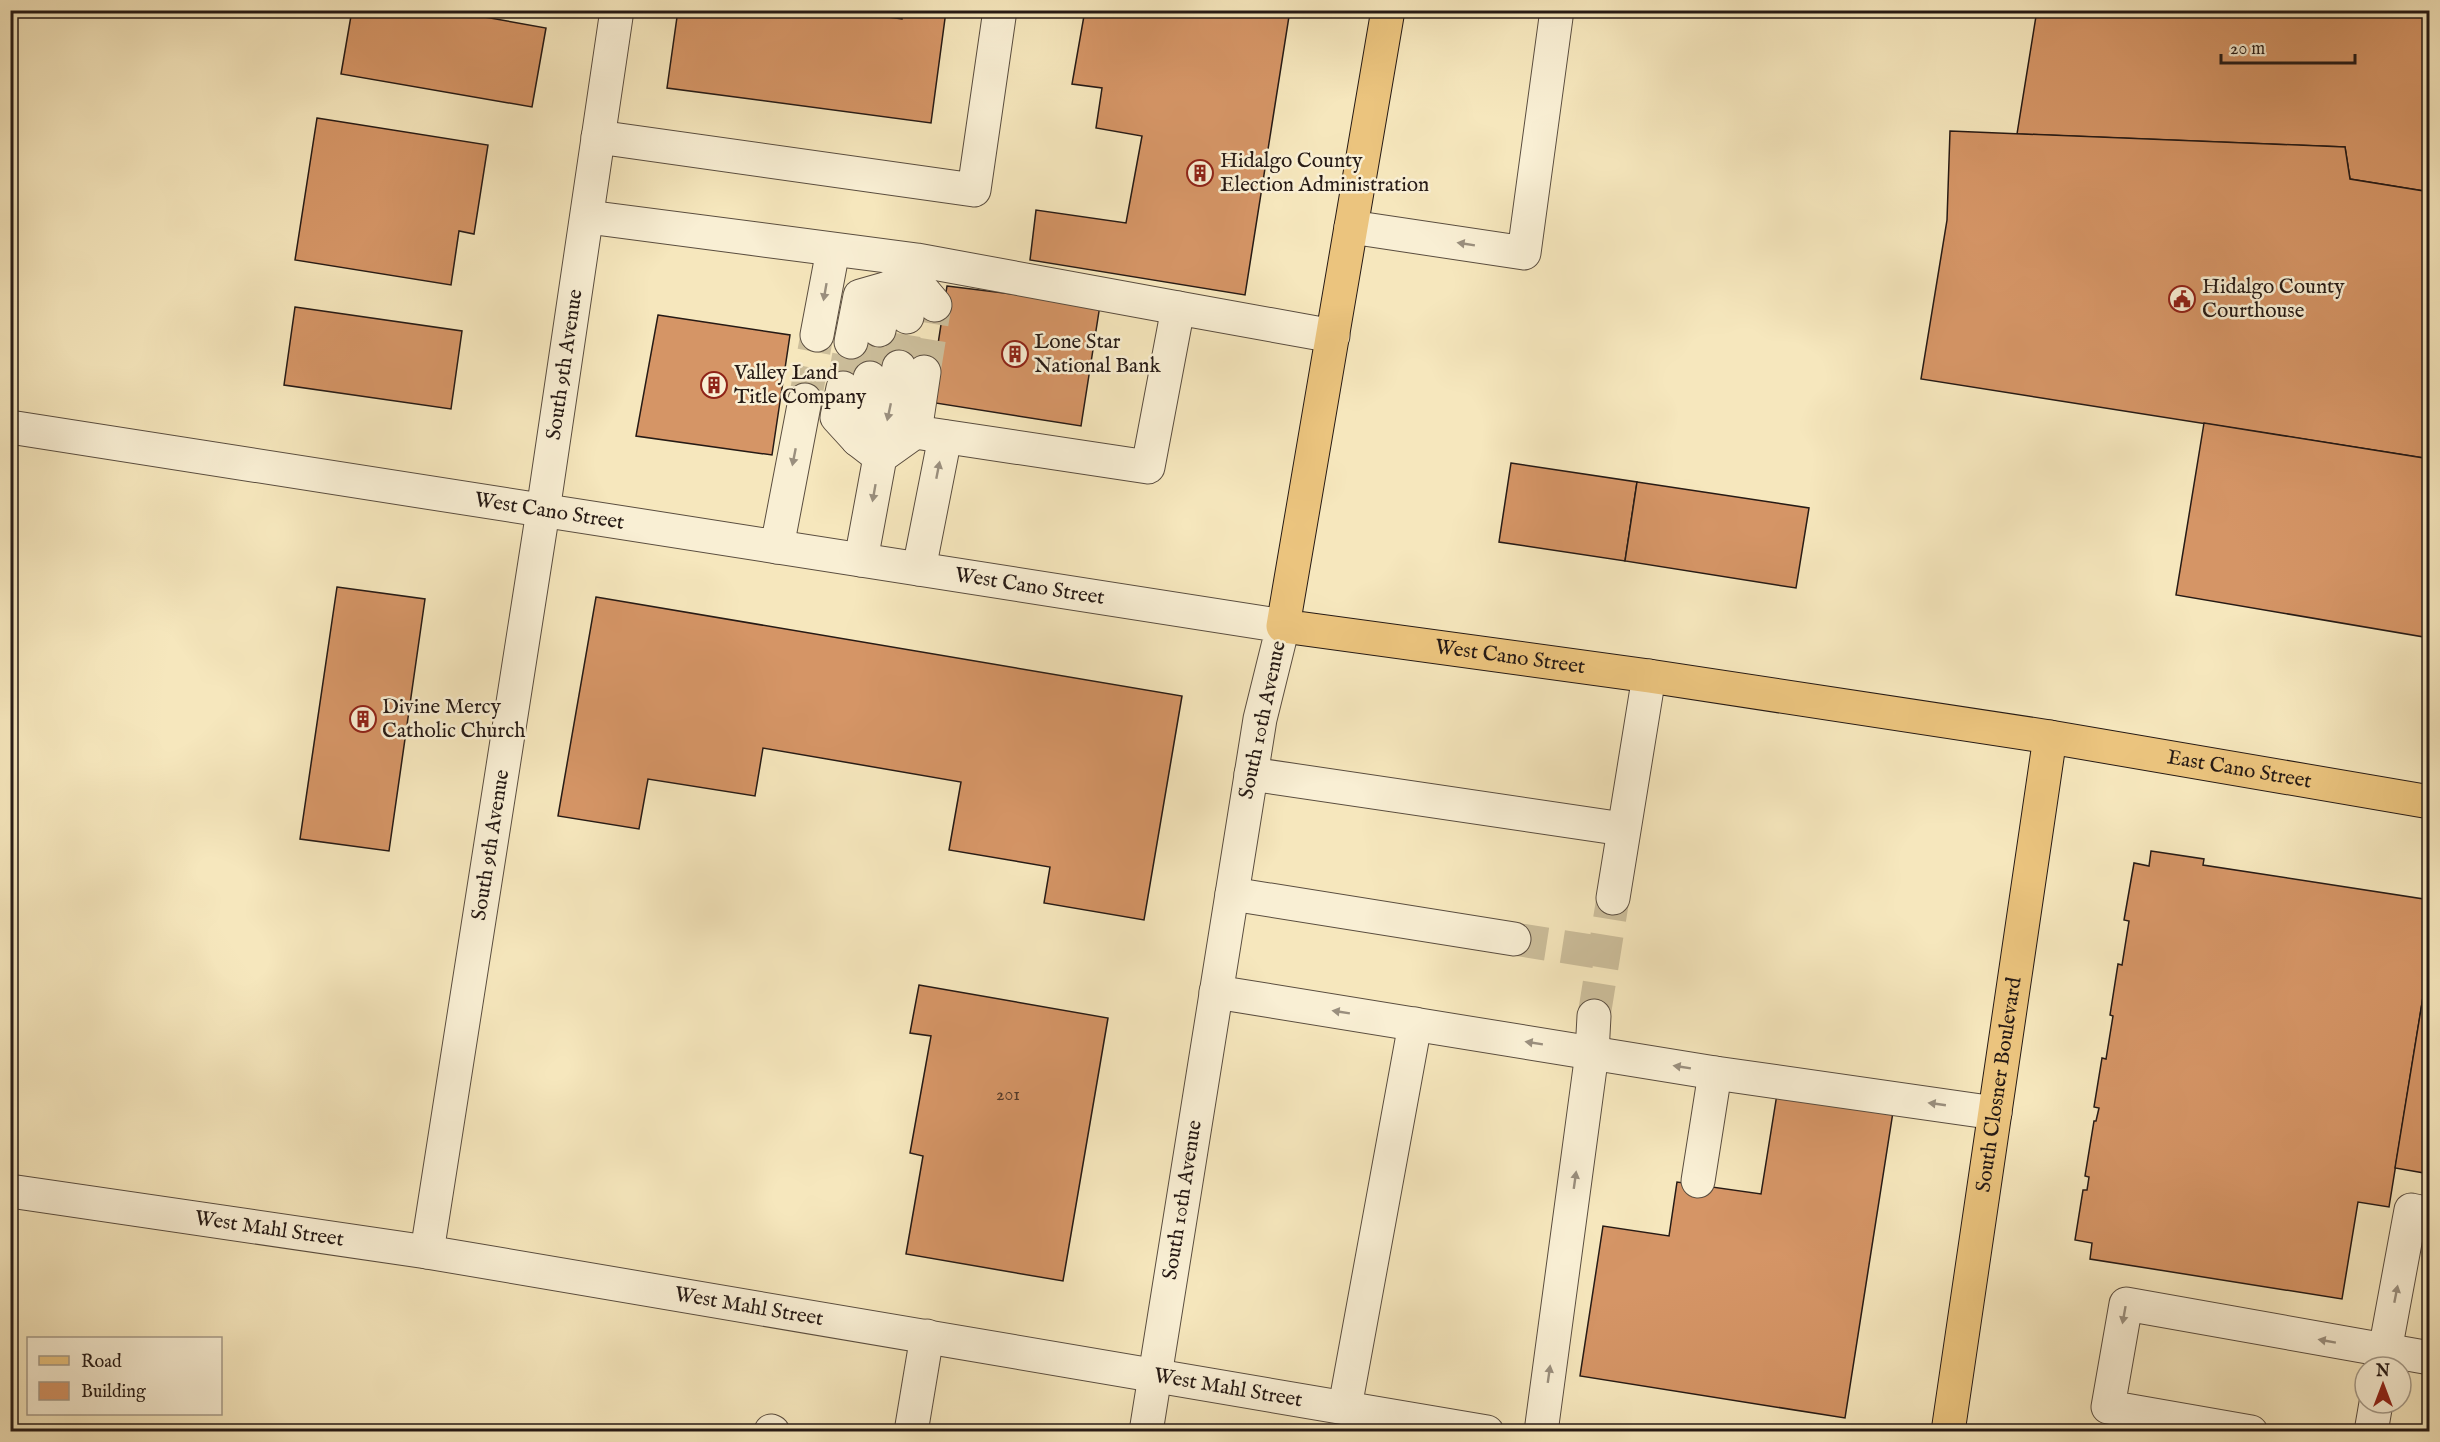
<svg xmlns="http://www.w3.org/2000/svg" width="2440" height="1442" font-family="'IM FELL English',serif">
<rect width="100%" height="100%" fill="#f6e7bd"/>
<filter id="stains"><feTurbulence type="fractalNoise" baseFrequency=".00333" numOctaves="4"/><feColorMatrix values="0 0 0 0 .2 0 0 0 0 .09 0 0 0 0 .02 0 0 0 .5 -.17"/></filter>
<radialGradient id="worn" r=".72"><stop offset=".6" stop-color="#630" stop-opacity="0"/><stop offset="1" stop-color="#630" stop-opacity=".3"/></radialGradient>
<!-- building -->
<g fill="#d59566" stroke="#261a15" stroke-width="1.5">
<polygon points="352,10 445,10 546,28 532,107 341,74"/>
<polygon points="678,10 836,10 902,19 903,10 946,11 931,123 667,88"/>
<polygon points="1085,10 1290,10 1245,295 1030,260 1036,210 1126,223 1142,136 1096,128 1102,88 1072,84"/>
<polygon points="2037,10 2430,10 2430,192 2350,179 2345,147 2017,134"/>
<polygon points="317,118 488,145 474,234 459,231 451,285 295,260"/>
<polygon points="1950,131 2345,147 2350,179 2430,192 2430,459 1921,379 1947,220"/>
<polygon points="947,286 1100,305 1081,426 929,402"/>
<polygon points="295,307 462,331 451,409 284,385"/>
<polygon points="658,315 790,335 772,455 636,436"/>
<polygon points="2204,423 2430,459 2430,638 2176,595"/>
<polygon points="1511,463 1637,482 1625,561 1499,542"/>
<polygon points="1637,482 1809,508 1796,588 1625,561"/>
<polygon points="337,587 425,599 389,851 300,839"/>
<polygon points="596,597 1182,696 1144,920 1044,903 1050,867 949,850 961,782 763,748 755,796 648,779 639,829 558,816"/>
<polygon points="2151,851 2204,859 2203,865 2430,900 2430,954 2389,1207 2358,1202 2342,1299 2090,1259 2092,1243 2075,1240 2083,1190 2087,1190 2089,1177 2085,1176 2094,1121 2096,1121 2099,1108 2094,1107 2102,1058 2106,1059 2113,1016 2110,1015 2118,964 2122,965 2129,921 2124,920 2134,863 2149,866"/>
<polygon points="2430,954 2430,1174 2395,1168"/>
<polygon points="919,985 1108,1018 1063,1281 906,1254 923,1156 910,1153 931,1036 910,1033"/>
<polygon points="1777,1094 1893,1112 1845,1418 1580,1376 1603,1226 1669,1236 1677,1182 1761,1194"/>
</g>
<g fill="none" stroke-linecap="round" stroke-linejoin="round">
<!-- minor-tunnel -->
<g stroke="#ccbe9b" stroke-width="33" stroke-dasharray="33 16" stroke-linecap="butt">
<polyline points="899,367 907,317"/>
<polyline points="924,372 935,305"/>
<polyline points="870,378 879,330"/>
<polyline points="843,388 851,342"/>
<polyline points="805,400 817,335"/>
<polyline points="1514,939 1604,953"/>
<polyline points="1594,1016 1613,898"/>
</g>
<defs>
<g id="minor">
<polyline points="598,137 974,190 1000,10"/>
<polyline points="588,217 917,260 1178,308"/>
<polyline points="1351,227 1524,253 1557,10"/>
<polyline points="907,317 916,265"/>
<polyline points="879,330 888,288 913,279 935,305"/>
<polyline points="817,335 833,250"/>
<polyline points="851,342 860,296 888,288"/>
<polyline points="870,378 858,440 880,457 899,367"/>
<polyline points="843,388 837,417 858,440"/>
<path id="s1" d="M 10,427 L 1283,626 L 1260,719 L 1146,1432"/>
<polyline points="915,432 1148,467 1178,308 1333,336"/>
<polyline points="777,547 805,400"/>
<polyline points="861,560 880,457 915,432 924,372"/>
<polyline points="919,569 945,437"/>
<polyline points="1251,774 1623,829"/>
<polyline points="1232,894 1514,939"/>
<polyline points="1613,898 1649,676"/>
<polyline points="1216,992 1715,1073 1995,1113"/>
<polyline points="1698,1181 1715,1073"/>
<path id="s2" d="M 10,1191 L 427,1252 L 1487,1432"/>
<path id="s3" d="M 427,1252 L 543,511 L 617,10"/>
<polyline points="2382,1367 2411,1210 2430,1214"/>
<polyline points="1345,1407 1415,1024"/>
<polyline points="771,1431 773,1432"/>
<polyline points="911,1432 927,1336"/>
<polyline points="1541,1432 1592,1053 1594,1016"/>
<polyline points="2251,1432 2108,1407 2126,1304 2430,1358"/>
<polyline points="2371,1432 2376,1403"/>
</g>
<g id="major">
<path id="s4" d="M 1388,10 L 1283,626 L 1649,676 L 2050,737 L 2430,802"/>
<path id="s5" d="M 1948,1432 L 2050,737"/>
</g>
</defs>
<!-- minor casing -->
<use href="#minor" stroke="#5a4d3f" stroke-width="35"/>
<!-- major casing -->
<use href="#major" stroke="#261a15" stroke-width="35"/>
<!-- minor -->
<use href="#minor" stroke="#f9efd4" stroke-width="33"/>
<!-- major -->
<use href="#major" stroke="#ebc47e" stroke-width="33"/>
</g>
<!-- one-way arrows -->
<defs><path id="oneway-solid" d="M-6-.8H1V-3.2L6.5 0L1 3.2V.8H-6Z" transform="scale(1.5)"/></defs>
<g fill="#9a8f7e">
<use href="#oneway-solid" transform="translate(1466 244) rotate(-171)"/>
<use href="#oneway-solid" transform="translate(825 292) rotate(100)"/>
<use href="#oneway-solid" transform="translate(889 412) rotate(102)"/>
<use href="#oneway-solid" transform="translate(794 457) rotate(101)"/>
<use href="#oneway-solid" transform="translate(938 470) rotate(-79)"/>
<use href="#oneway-solid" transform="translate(874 493) rotate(100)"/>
<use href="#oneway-solid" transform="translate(1341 1012) rotate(-171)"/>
<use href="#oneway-solid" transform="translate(1534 1043) rotate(-171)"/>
<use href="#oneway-solid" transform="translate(1682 1067) rotate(-171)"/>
<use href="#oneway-solid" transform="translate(1937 1104) rotate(-172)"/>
<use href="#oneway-solid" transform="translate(1575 1180) rotate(-82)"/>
<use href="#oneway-solid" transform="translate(2396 1294) rotate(-79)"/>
<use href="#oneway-solid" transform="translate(2124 1315) rotate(100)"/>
<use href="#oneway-solid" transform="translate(2327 1341) rotate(-170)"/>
<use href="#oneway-solid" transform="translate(1549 1374) rotate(-82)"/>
</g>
<!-- icons -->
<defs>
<symbol id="building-ring" viewBox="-11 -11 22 22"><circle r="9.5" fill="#f9efd4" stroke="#8f2418" stroke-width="1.5"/><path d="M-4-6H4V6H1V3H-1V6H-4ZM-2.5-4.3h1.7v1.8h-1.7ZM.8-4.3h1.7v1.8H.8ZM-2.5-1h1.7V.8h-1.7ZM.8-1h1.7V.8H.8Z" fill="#8f2418"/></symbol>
<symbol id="civic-ring" viewBox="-11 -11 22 22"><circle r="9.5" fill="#f9efd4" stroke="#8f2418" stroke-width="1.5"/><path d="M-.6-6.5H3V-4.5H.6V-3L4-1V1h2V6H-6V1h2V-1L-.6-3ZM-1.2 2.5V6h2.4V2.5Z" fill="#8f2418"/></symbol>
</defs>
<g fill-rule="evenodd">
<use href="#building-ring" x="1185" y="158" width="30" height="30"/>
<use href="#civic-ring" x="2167" y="284" width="30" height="30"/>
<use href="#building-ring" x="1000" y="339" width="30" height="30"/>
<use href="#building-ring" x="699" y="370" width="30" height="30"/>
<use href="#building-ring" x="348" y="704" width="30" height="30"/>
</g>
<g text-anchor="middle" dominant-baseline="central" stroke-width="5" stroke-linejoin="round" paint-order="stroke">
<!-- number labels -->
<g font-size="18" fill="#523929">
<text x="1008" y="1095">201</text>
</g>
<!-- poi labels -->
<g font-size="21" fill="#261a15" stroke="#f9efd4" text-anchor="start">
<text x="1220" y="161">Hidalgo County<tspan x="1220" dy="24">Election Administration</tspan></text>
<text x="2202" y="287">Hidalgo County<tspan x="2202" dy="24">Courthouse</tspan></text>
<text x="1034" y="342">Lone Star<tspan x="1034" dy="24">National Bank</tspan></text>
<text x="734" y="373">Valley Land<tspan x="734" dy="24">Title Company</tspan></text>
<text x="382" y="707">Divine Mercy<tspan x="382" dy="24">Catholic Church</tspan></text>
</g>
<!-- street labels -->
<g font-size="21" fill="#261a15" stroke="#f9efd4">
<text stroke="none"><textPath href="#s3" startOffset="898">South 9th Avenue</textPath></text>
<text stroke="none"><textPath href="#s1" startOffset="546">West Cano Street</textPath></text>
<text stroke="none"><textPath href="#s1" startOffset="1032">West Cano Street</textPath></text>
<text stroke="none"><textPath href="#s4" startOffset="854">West Cano Street</textPath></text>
<text transform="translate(1263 720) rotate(-78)">South 10th Avenue</text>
<text stroke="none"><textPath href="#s4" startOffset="1592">East Cano Street</textPath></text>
<text stroke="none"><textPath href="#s3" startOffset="412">South 9th Avenue</textPath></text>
<text stroke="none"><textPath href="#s5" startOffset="351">South Closner Boulevard</textPath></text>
<text transform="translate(1183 1200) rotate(-81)">South 10th Avenue</text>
<text stroke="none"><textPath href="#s2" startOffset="262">West Mahl Street</textPath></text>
<text stroke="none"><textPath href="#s2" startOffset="748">West Mahl Street</textPath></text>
<text stroke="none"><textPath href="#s2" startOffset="1234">West Mahl Street</textPath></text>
</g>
</g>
<!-- margin -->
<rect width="2440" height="1442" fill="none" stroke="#f6e7bd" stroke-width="36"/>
<rect x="12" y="12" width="2416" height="1418" fill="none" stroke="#261a15" stroke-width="3"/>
<rect x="18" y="18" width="2404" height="1406" fill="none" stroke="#261a15" stroke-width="1.5"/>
<!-- legend -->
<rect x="27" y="1337" width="195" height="78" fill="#f9efd4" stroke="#a59a88" stroke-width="1.5"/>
<rect x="39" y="1356" width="30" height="9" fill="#ebc47e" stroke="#a59a88" stroke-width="1.5"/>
<text x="81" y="1367" font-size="18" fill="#261a15">Road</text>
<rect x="39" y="1382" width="30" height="18" fill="#d59566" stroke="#a59a88" stroke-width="1.5"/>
<text x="81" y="1397" font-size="18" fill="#261a15">Building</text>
<!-- north arrow -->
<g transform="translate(2383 1385)"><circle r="28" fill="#f9efd4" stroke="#a59a88" stroke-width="1.5"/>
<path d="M0-4.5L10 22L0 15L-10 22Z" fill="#8f2418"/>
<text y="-9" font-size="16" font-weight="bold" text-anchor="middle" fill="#261a15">N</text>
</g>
<!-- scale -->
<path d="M2221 54v9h134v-9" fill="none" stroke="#261a15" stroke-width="3"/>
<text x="2230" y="54" font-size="18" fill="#261a15" stroke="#f9efd4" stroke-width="4.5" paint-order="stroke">20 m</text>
<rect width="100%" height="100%" filter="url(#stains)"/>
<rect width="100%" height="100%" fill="url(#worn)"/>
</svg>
